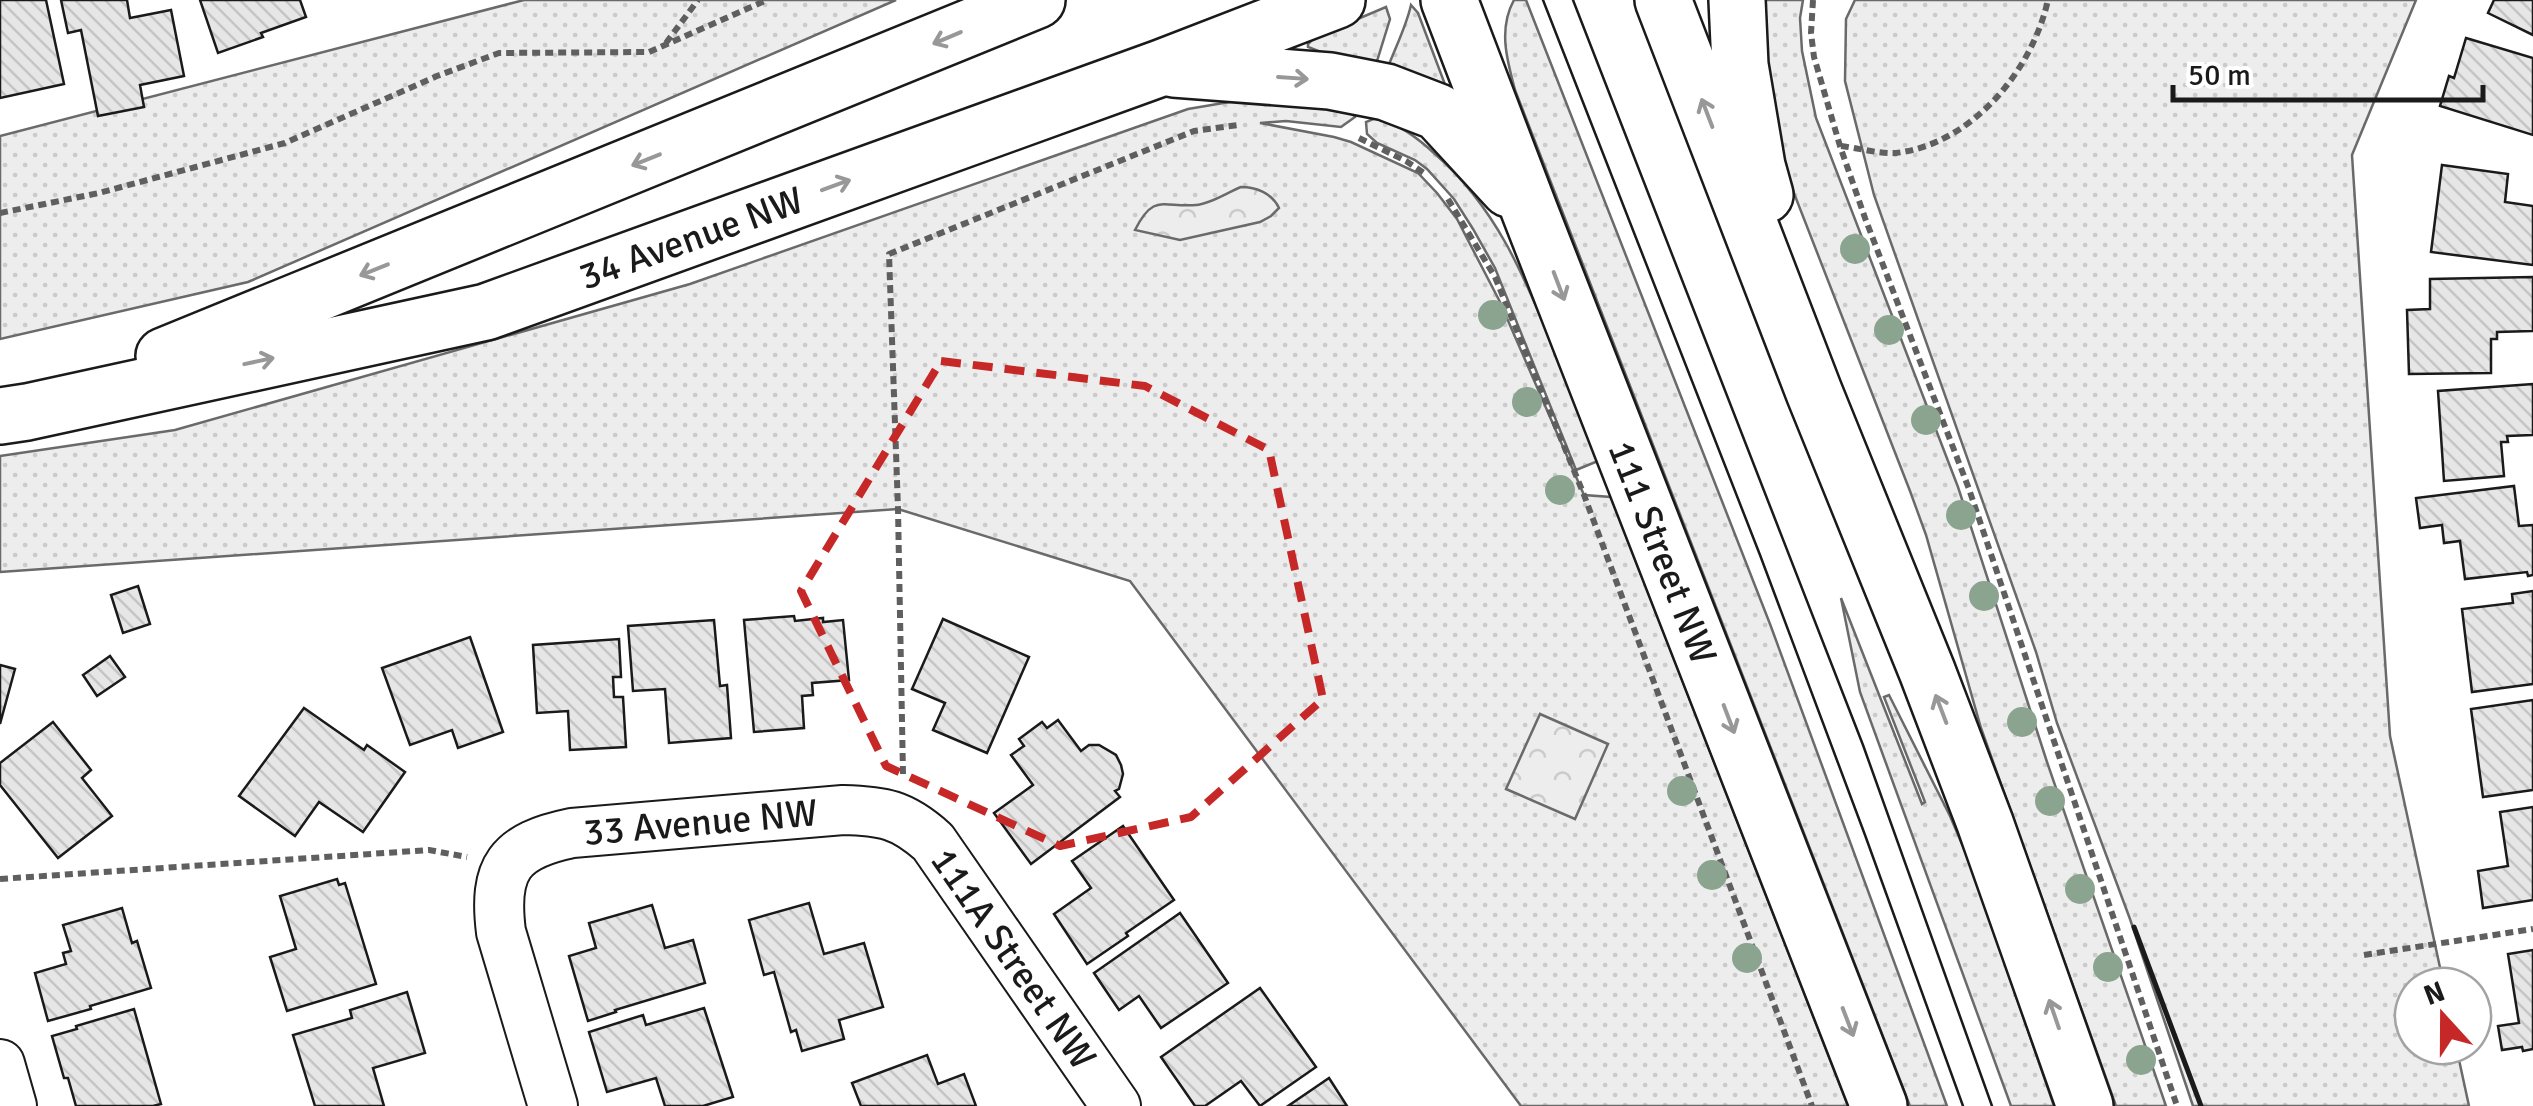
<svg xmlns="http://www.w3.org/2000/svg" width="2533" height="1106" font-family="Signika,sans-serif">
<defs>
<pattern id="grass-dots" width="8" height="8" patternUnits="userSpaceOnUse" patternTransform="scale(2.5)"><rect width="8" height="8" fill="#ededed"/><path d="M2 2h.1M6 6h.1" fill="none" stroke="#cbcbcb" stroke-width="1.8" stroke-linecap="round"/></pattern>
<pattern id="forest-crowns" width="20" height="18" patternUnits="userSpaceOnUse" patternTransform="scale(2.5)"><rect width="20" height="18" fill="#ededed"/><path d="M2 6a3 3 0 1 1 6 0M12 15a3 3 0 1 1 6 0" fill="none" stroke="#cbcbcb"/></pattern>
<pattern id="building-back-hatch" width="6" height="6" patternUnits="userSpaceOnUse" patternTransform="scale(2.5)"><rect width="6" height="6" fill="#e6e6e6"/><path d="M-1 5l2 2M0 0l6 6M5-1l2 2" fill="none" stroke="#c5c5c5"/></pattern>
</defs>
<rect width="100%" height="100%" fill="#fff"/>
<!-- grass -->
<g fill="url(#grass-dots)" stroke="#6a6a6a" stroke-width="2.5">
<polygon points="524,0 896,0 248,282 0,339 0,136"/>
<path d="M 1514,0 L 1526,0 L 1770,624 L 1947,1106 L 1910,1106 L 1515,90 C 1507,60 1498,29 1514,0 Z"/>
<polygon points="1757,0 1803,0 1800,18 1802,51 1816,118 1958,487 2047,762 2166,1106 2116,1106 1981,728 1926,535 1910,491 1776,147"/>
<polygon points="1855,0 2416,0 2352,155 2390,736 2444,986 2413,986 2413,1046 2456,1046 2469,1106 2193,1106 2130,919 2057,723 2036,652 1874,195 1845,81 1846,19"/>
<path d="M 1411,5 L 1418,13 L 1449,95 L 1388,67 C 1396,46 1406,27 1411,5 Z"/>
<polygon points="1386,7 1390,19 1377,61 1362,68 1308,47 1308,44 1315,37"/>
<polygon points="1247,99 1347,105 1355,117 1341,127 1286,121 1260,123 1334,137 1351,142 1418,173 1437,193 1457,219 1499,300 1584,495 1611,497 1848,1106 1521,1106 1130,581 898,509 0,572 0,456 175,430 690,284 1188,109"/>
<path d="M 1378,117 C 1400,125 1418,138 1435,154 C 1495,206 1524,275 1553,347 C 1568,385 1583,423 1598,461 L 1576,470 L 1495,268 L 1473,229 L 1454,199 L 1427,169 L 1415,160 L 1377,143 L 1367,134 L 1366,122 Z"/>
<polygon points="1841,598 1922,804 1925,802 1884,697 1889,695 1950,816 1970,863 2054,1106 2011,1106 1860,692"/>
</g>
<!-- forest -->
<g fill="url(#forest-crowns)" stroke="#6a6a6a" stroke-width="2.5">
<path d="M 1241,187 C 1256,187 1272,193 1279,208 L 1271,216 L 1260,222 L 1180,240 L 1135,230 C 1154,192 1164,208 1196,205 C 1211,204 1228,192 1241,187 Z"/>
<polygon points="1540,714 1608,744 1575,819 1506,789"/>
</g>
<!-- building -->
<g fill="url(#building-back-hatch)" stroke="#1a1a1a" stroke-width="2.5">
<polygon points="0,0 46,0 64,84 0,98"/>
<polygon points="61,0 127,0 130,18 171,10 184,76 140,85 144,107 98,116 81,30 68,33"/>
<polygon points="200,0 300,0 306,17 261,33 263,37 218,53"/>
<polygon points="2494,0 2533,0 2533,35 2488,13"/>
<polygon points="2466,38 2533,58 2533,135 2440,106 2449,76 2454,78"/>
<polygon points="2442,165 2508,174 2505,202 2533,206 2533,265 2431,252"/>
<polygon points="2533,277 2533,331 2497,332 2497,339 2491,339 2491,373 2409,374 2407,310 2430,309 2430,279"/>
<polygon points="2533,384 2533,435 2507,436 2508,442 2501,442 2504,476 2444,481 2438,391"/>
<polygon points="2514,486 2519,526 2533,525 2533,575 2528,576 2527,572 2465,579 2460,541 2444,543 2442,525 2420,528 2416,498"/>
<polygon points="138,586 150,624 123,633 111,595"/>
<polygon points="2533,591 2533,684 2472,692 2462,609 2513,603 2512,594"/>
<polygon points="794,616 795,621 823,618 823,622 843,620 849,680 812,683 813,695 802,696 804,728 754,732 744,620"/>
<polygon points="943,619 1029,657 987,753 933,730 945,703 912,689"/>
<polygon points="714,620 720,686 727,685 731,738 669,743 665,689 633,691 628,626"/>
<polygon points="470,637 503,732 458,748 452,730 410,745 382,668"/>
<polygon points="619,639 621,677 613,677 614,697 623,697 626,747 570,750 568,711 537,713 533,645"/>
<polygon points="110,656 125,677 97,696 83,675"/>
<polygon points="0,665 15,669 0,724"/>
<polygon points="2533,700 2533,790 2483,797 2471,709"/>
<polygon points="304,708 364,750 367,745 405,772 363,832 319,802 295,836 239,796"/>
<polygon points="1058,720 1081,751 1089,745 1099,745 1116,755 1121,765 1123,774 1119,789 1115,791 1120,797 1031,864 994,813 1033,785 1011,755 1024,746 1019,739 1042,722 1047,728"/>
<polygon points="53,722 91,770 82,778 112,816 58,858 0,785 0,763"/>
<polygon points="2533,807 2533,900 2483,908 2478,871 2508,866 2500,812"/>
<polygon points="1123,826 1174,900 1126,933 1128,936 1087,964 1054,914 1091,888 1072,861"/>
<polygon points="337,879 339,885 345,883 376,984 287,1011 270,957 296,949 280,896"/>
<polygon points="809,903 824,954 864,943 883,1007 839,1020 844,1039 802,1051 796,1030 791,1032 774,972 764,975 749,920"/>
<polygon points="652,905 665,948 693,940 705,983 615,1010 616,1012 588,1021 569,956 596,948 589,923"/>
<polygon points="122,908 132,943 137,941 151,988 90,1006 91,1009 48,1021 35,973 66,964 63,953 71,951 63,925"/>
<polygon points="1180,913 1228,983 1161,1028 1139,996 1119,1010 1094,973"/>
<polygon points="2533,950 2533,1049 2523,1051 2522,1047 2502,1050 2498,1026 2519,1023 2508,954"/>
<polygon points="1260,988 1316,1067 1260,1106 1241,1081 1205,1106 1195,1106 1161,1057"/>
<polygon points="407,992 425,1053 373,1068 384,1106 315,1106 293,1035 352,1018 350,1010"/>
<polygon points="704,1008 733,1097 703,1106 665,1106 656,1078 607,1092 589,1032 643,1015 646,1025"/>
<polygon points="134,1009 161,1104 153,1106 76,1106 68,1078 64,1078 52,1036 77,1029 76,1026"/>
<polygon points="927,1055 938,1084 964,1074 976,1106 861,1106 852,1083"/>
<polygon points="1329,1078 1347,1106 1288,1106"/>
</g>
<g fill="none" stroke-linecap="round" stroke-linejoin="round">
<defs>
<g id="minor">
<polyline points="0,1064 12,1106"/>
<path id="s1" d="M 553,1106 L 501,932 C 493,868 509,846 572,833 L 843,810 C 883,811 902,814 933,842 L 1116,1106"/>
</g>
<g id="major">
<path id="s2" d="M 1449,0 L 1530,212 L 1879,1106"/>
<polyline points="1663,0 1814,392 1927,671 1985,823 2085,1106"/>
<polyline points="1737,0 1740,65 1757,166 1765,195"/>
<polyline points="1174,69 1330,81 1386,92 1438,112 1509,189"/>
<polyline points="164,356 1037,0"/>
<path id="s3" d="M 0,416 L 27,412 L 486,312 L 1161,68 L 1337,0"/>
</g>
</defs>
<!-- minor casing -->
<use href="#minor" stroke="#1a1a1a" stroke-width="52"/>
<!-- major casing -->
<use href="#major" stroke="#1a1a1a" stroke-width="60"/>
<!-- path -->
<g stroke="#5f5f5f" stroke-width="6" stroke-dasharray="8 5" stroke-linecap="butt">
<polyline points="1813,0 1811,33 1814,57 1840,146 1865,218 1969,489 2177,1106"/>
<polyline points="666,43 698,0"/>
<polyline points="1359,138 1406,161 1427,175"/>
<path d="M 1841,146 C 1858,148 1879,154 1896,153 C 1972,144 2032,71 2048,0"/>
<polyline points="1448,199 1495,277 1584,495 1812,1106"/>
<polyline points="0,213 99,193 285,143 437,76 499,53 649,52 767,0"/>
<polyline points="903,774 898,509 889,254 1194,131 1238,125"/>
<polyline points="0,879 429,850 467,857"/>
<polyline points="2364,955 2533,929"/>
</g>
<!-- minor -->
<use href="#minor" stroke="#fff" stroke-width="48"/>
<!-- major -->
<use href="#major" stroke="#fff" stroke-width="55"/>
<!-- tram -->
<g stroke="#1a1a1a" stroke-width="2.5">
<polyline points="1543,0 1760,555 1865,835 1963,1106"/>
<polyline points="1573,0 1863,745 1992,1106"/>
</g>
<!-- wall -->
<polyline stroke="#1a1a1a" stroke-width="5" points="2134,927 2201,1106"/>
</g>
<!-- trees -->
<g fill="#8aa48f">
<circle cx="1855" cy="249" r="15"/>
<circle cx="1493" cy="315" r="15"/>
<circle cx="1889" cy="330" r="15"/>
<circle cx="1527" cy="402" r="15"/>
<circle cx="1926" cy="420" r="15"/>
<circle cx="1560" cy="490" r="15"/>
<circle cx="1961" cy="515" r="15"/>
<circle cx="1984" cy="596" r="15"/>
<circle cx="2022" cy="722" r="15"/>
<circle cx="1682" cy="791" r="15"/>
<circle cx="2050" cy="801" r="15"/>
<circle cx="1712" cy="875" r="15"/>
<circle cx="2080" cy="889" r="15"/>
<circle cx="1747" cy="958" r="15"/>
<circle cx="2108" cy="967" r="15"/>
<circle cx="2141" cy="1060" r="15"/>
</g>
<!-- one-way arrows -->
<defs><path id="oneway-shaft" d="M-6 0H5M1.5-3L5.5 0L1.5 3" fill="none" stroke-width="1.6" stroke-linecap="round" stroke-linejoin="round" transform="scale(2.5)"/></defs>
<g stroke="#989898">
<use href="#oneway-shaft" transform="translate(947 38) rotate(157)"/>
<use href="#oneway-shaft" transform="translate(1293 78) rotate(4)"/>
<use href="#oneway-shaft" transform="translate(1707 113) rotate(-111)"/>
<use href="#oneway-shaft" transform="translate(646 160) rotate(158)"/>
<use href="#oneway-shaft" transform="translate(836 185) rotate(-20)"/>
<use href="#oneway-shaft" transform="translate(374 270) rotate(158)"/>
<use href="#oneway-shaft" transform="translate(1559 286) rotate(69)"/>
<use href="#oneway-shaft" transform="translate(259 361) rotate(-12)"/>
<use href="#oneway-shaft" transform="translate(1941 709) rotate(-111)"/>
<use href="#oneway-shaft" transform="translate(1729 719) rotate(69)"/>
<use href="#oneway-shaft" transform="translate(2054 1014) rotate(-109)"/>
<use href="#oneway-shaft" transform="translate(1848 1022) rotate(69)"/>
</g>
<!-- marked area -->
<path fill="none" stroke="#c62828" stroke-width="8" stroke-dasharray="20 12" stroke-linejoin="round" d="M 941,361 L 1145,386 L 1269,450 L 1323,699 L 1191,817 L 1060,846 L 886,766 L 801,591 Z"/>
<g text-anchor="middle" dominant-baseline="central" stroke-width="8" stroke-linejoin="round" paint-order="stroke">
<!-- street labels -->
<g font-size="38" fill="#1a1a1a" stroke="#fff">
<text stroke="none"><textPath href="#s3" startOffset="715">34 Avenue NW</textPath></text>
<text stroke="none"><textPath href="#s2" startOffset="592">111 Street NW</textPath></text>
<text stroke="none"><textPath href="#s1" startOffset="452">33 Avenue NW</textPath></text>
<text stroke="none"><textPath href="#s1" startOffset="835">111A Street NW</textPath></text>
</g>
</g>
<!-- north arrow -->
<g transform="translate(2443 1016) rotate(339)"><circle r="48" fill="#ffffff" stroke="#a3a3a3" stroke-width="2.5"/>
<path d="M0-8L18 38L0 25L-18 38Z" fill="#c62828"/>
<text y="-15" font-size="28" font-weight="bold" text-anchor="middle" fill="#1a1a1a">N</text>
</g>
<!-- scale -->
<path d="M2173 85v15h310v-15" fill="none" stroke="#1a1a1a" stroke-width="5"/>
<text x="2188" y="85" font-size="30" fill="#1a1a1a" stroke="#ffffff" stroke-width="8" paint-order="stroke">50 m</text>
</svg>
